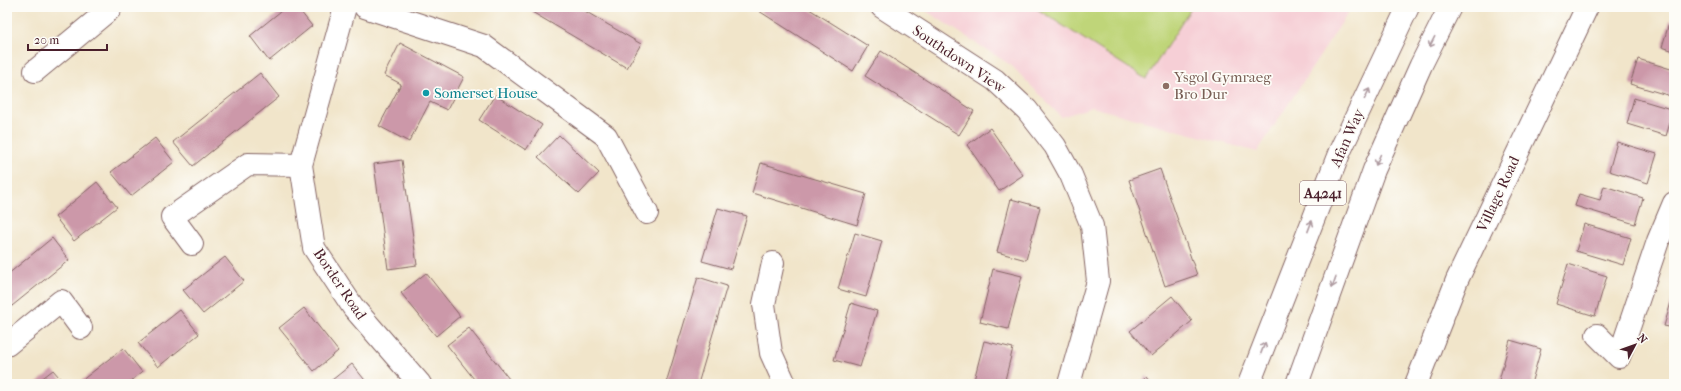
<svg xmlns="http://www.w3.org/2000/svg" width="1681" height="391" font-family="'IM FELL French Canon',serif">
<rect width="100%" height="100%" fill="#fdfcf7"/>
<filter id="ink" filterUnits="userSpaceOnUse"><feTurbulence type="fractalNoise" baseFrequency=".025" numOctaves="2"/><feDisplacementMap in="SourceGraphic" scale="8" xChannelSelector="R" yChannelSelector="G"/><feConvolveMatrix kernelMatrix="1 2 1 2 8 2 1 2 1" color-interpolation-filters="sRGB"/></filter>
<filter id="wash" filterUnits="userSpaceOnUse"><feTurbulence type="fractalNoise" baseFrequency=".012" numOctaves="4" result="noise"/><feDisplacementMap in="SourceGraphic" scale="16" xChannelSelector="R" yChannelSelector="G"/><feGaussianBlur stdDeviation="0.9" result="paint"/><feColorMatrix in="noise" values="0 0 0 0 0 0 0 0 0 0 0 0 0 0 0 0 0 1.4 0 .05"/><feComposite in="paint" operator="in"/></filter>
<g filter="url(#wash)">
<rect width="100%" height="100%" fill="#f1e5ca"/>
<!-- built -->
<polygon fill="#f6cfd6" points="920,7 1352,7 1257,152 1092,107 1061,117 1012,66"/>
<!-- green -->
<polygon fill="#bfd579" stroke="#847a52" points="1034,7 1192,7 1146,79"/>
<g id="blocks">
<!-- building -->
<g fill="#cc98a9">
<polygon points="286,7 297,7 312,26 269,61 250,36"/>
<polygon points="535,7 578,7 641,44 627,68 532,12"/>
<polygon points="761,7 806,7 868,46 853,71 759,11"/>
<polygon points="1670,20 1674,21 1674,51 1662,47"/>
<polygon points="400,43 464,77 447,110 430,102 409,142 379,126 401,84 384,75"/>
<polygon points="881,51 974,111 959,135 865,76"/>
<polygon points="1638,59 1674,70 1674,97 1630,84"/>
<polygon points="260,73 279,97 193,166 173,142"/>
<polygon points="495,95 542,125 526,150 479,120"/>
<polygon points="1634,98 1674,110 1666,136 1627,124"/>
<polygon points="990,128 1023,175 999,191 967,145"/>
<polygon points="559,135 599,173 579,194 538,157"/>
<polygon points="155,138 174,162 131,196 111,172"/>
<polygon points="1617,142 1657,154 1648,183 1609,171"/>
<polygon points="402,160 417,265 388,269 374,164"/>
<polygon points="761,163 866,194 857,225 752,193"/>
<polygon points="1160,169 1197,275 1165,286 1129,180"/>
<polygon points="97,182 117,207 74,241 55,217"/>
<polygon points="1604,186 1643,198 1635,224 1575,206 1579,194 1600,200"/>
<polygon points="1011,199 1040,207 1026,260 997,252"/>
<polygon points="718,208 747,216 731,269 702,261"/>
<polygon points="1584,224 1631,238 1623,265 1576,251"/>
<polygon points="855,233 882,241 866,297 838,289"/>
<polygon points="52,238 69,260 7,310 7,275"/>
<polygon points="225,257 244,281 203,314 183,290"/>
<polygon points="1568,264 1607,276 1595,316 1556,304"/>
<polygon points="993,269 1022,276 1008,329 980,322"/>
<polygon points="426,273 460,316 436,336 401,293"/>
<polygon points="698,277 727,286 698,384 671,384 666,383"/>
<polygon points="1674,292 1674,328 1664,326"/>
<polygon points="1172,296 1192,321 1151,356 1130,331"/>
<polygon points="851,303 877,311 860,367 834,360"/>
<polygon points="304,308 338,351 314,371 279,328"/>
<polygon points="180,310 199,334 158,367 138,343"/>
<polygon points="469,328 513,384 478,384 447,345"/>
<polygon points="1510,340 1541,349 1531,384 1498,384"/>
<polygon points="984,341 1013,348 1004,384 973,384"/>
<polygon points="123,348 142,372 127,384 84,384 81,381"/>
<polygon points="352,364 368,384 327,384"/>
<polygon points="53,370 65,384 35,384"/>
<polygon points="1147,376 1153,384 1138,384"/>
</g>
</g>
</g>
<g filter="url(#ink)">
<use href="#blocks" fill-opacity="0" stroke="#846463" stroke-width="1"/>
<g fill="none" stroke-linecap="round" stroke-linejoin="round">
<defs>
<g id="minor">
<polyline points="345,7 301,165 314,248 353,307 420,384"/>
<polyline points="365,7 484,46 606,136 647,213"/>
<polyline points="882,7 995,80 1027,110 1055,146 1071,175 1092,226 1098,281 1069,384"/>
<polyline points="35,71 110,9 110,7"/>
<polyline points="192,244 172,217 248,164 301,165"/>
<polyline points="773,263 764,304 771,353 785,384"/>
<polyline points="1597,335 1619,357 1658,241 1674,203"/>
<polyline points="7,345 61,301 81,328"/>
<polyline points="1416,384 1457,280 1587,7"/>
</g>
<g id="major">
<polyline points="1249,384 1340,151 1408,7"/>
<polyline points="1297,384 1374,170 1421,65 1450,7"/>
</g>
</defs>
<!-- minor casing -->
<use href="#minor" stroke="#846463" stroke-width="24"/>
<!-- major casing -->
<use href="#major" stroke="#846463" stroke-width="24"/>
<!-- minor -->
<use href="#minor" stroke="#fff" stroke-width="22"/>
<!-- major -->
<use href="#major" stroke="#fff" stroke-width="22"/>
</g>
<!-- one-way arrows -->
<defs><path id="oneway-shaft" d="M-6 0H5M1.5-3L5.5 0L1.5 3" fill="none" stroke-width="1.6" stroke-linecap="round" stroke-linejoin="round"/></defs>
<g stroke="#ae9aa0">
<use href="#oneway-shaft" transform="translate(1432 42) rotate(117)"/>
<use href="#oneway-shaft" transform="translate(1367 94) rotate(-64)"/>
<use href="#oneway-shaft" transform="translate(1378 160) rotate(114)"/>
<use href="#oneway-shaft" transform="translate(1310 226) rotate(-69)"/>
<use href="#oneway-shaft" transform="translate(1334 282) rotate(110)"/>
<use href="#oneway-shaft" transform="translate(1263 348) rotate(-69)"/>
</g>
</g>
<!-- markers -->
<circle fill="#8d6e63" stroke="#fdfcf7" stroke-width="1.5" cx="1166" cy="86" r="4"/>
<circle fill="#0f9aa8" stroke="#fdfcf7" stroke-width="1.5" cx="426" cy="93" r="4"/>
<g text-anchor="middle" dominant-baseline="central" stroke-width="3.5" stroke-linejoin="round" paint-order="stroke">
<!-- shield labels -->
<rect fill="#fdfcf7" stroke="#806168" stroke-width="1" x="1300" y="181" width="46" height="24" rx="3"/>
<g font-size="14" font-weight="bold" fill="#4a1f2b">
<text x="1323" y="193">A4241</text>
</g>
<!-- street labels -->
<g font-size="15" fill="#4a1f2b" stroke="#fdfcf7">
<text transform="translate(959 59) rotate(34)">Southdown View</text>
<text transform="translate(1347 138) rotate(-66)">Afan Way</text>
<text transform="translate(1498 194) rotate(-65)">Village Road</text>
<text transform="translate(340 284) rotate(56)">Border Road</text>
</g>
<!-- education labels -->
<g font-size="15" fill="#785e54" stroke="#fdfcf7" text-anchor="start">
<text x="1174" y="77">Ysgol Gymraeg<tspan x="1174" dy="17">Bro Dur</tspan></text>
</g>
<!-- culture labels -->
<g font-size="15" fill="#0d838f" stroke="#fdfcf7" text-anchor="start">
<text x="434" y="93">Somerset House</text>
</g>
</g>
<!-- margin -->
<rect width="1681" height="391" fill="none" stroke="#fdfcf7" stroke-width="24"/>
<!-- north arrow -->
<g transform="translate(1635 345) rotate(49)" stroke="#fdfcf7" stroke-width="3" paint-order="stroke">
<path d="M0-3L7 15L0 10L-7 15Z" fill="#4a1f2b"/>
<text y="-6" font-size="11" font-weight="bold" text-anchor="middle" fill="#4a1f2b">N</text>
</g>
<!-- scale -->
<path d="M28 44v6h79v-6" fill="none" stroke="#4a1f2b" stroke-width="2"/>
<text x="34" y="44" font-size="12" fill="#4a1f2b" stroke="#fdfcf7" stroke-width="3" paint-order="stroke">20 m</text>
</svg>
